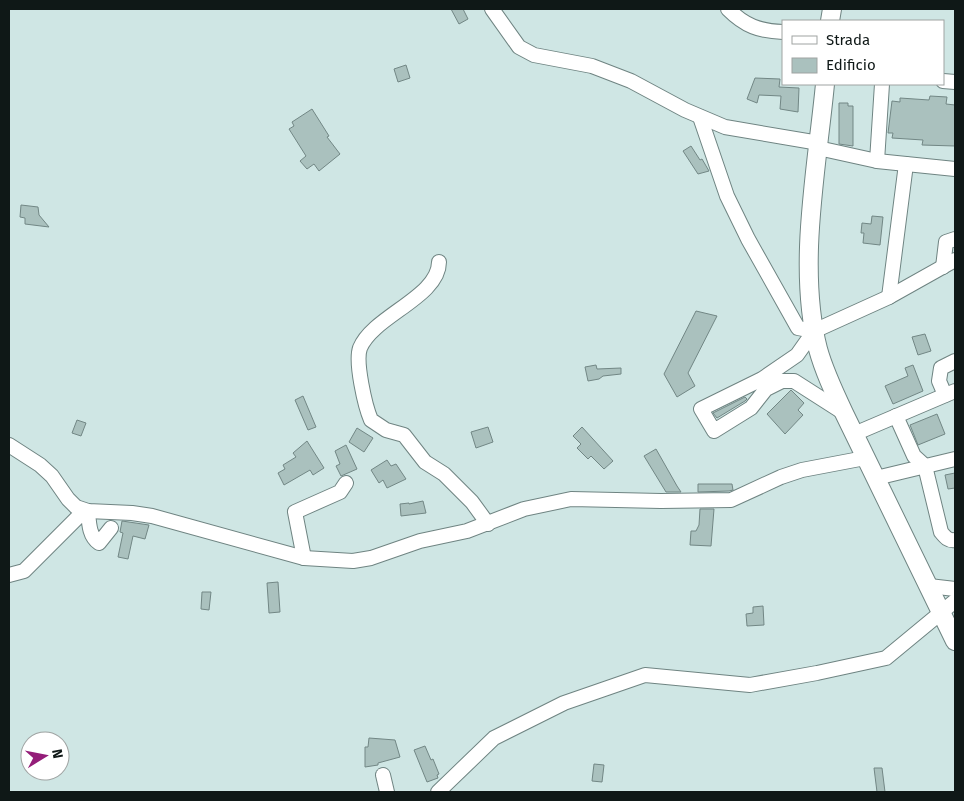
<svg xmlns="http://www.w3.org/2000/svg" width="964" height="801" font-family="'Fira Sans',sans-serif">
<rect width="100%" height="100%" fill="#cfe6e4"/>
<!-- building -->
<g fill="#aac1be" stroke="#728785">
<polygon points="451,9 463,9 468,19 459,24"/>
<polygon points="406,65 410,78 398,82 394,69"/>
<polygon points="755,78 780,79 779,87 799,88 798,112 780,109 781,96 759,95 757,103 747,99"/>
<polygon points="930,96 947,97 946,104 955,105 955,146 922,145 923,140 892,138 893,133 888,133 892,101 900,102 900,98 929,100"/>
<polygon points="839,103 848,103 848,106 853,106 853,146 839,144"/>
<polygon points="312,109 329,136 327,137 340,154 319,171 314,164 307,169 300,161 306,156 289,129 294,126 292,122"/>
<polygon points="691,146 700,160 702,159 709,171 698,174 683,151"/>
<polygon points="21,205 38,207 39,215 49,227 25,224 25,218 20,217"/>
<polygon points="872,216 883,217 880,245 863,243 864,233 861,233 862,223 871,224"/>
<polygon points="696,311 717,316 688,373 695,386 677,397 664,374"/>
<polygon points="925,334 931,351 918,355 912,337"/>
<polygon points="596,365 597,369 621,368 621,374 603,376 599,379 588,381 585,367"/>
<polygon points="913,365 923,391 893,404 885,386 908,376 905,368"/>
<polygon points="791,390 804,403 798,410 803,415 785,434 767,414"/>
<polygon points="303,396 316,427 308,430 295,400"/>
<polygon points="745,397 747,399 745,401 717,418 713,413"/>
<polygon points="937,414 945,434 918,445 910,425"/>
<polygon points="77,420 86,423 81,436 72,433"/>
<polygon points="488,427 493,442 476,448 471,432"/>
<polygon points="582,427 613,461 604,469 591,456 588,459 577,448 581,444 573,436"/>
<polygon points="357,428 373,438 364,452 349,442"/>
<polygon points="307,441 324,468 313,475 310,470 284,485 278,473 285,469 283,465 296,457 293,453"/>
<polygon points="346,445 357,469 341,476 336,466 340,464 335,451"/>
<polygon points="656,449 677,486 681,492 666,492 644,456"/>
<polygon points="387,460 391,466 396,464 406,479 387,488 383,480 379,483 371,470"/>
<polygon points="955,473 955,488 948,489 945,475"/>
<polygon points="698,484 732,484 733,490 729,491 698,492"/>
<polygon points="423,501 426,513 401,516 400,504 409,503 409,504"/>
<polygon points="700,509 714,509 711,546 690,545 691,531 696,531 699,525"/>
<polygon points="122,521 149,525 145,539 133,536 128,559 118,557 123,533 120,532"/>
<polygon points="278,582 280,612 269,613 267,583"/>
<polygon points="202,592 211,592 209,610 201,609"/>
<polygon points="763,606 764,625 747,626 746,614 753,613 753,607"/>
<polygon points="369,738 395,740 400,757 378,763 378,765 365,767 365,747 368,747"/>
<polygon points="425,746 431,760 433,759 439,774 437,775 438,778 427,782 414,750"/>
<polygon points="594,764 604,765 602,782 592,781"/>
<polygon points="874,768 882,768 885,792 877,792"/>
</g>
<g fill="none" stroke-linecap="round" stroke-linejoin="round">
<defs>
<g id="minor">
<polyline points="492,9 519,47 534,55 592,66 631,81 685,110 725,127 819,143"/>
<path d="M 728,9 C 745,26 759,31 783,32"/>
<polyline points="943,81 955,82"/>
<polyline points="700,117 727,196 748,239 798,328 814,331"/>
<polyline points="818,148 877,161 955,169"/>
<polyline points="877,161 882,84"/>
<path d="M 439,262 C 439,297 373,316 360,348 C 355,362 365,406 371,420 L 386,430 L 404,435 L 425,462 L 444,474 L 472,502 L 488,524"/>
<polyline points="943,267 946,242 955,239"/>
<polyline points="889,297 906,164"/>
<polyline points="945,395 939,381 941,368 955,361"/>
<polyline points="844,413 794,381 782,381 766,389 751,408 714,431 701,409 762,379 797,355 814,331 889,297 955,260"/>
<path d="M 896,416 L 914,456 L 925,466 L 941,532 C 945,537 948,541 955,540"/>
<polyline points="854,434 955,391"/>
<polyline points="9,445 40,465 52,476 68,499 76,507 88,511 132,513 152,516 304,558 353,561 371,558 420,541 467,531 524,509 571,499 661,501 731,500 781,477 802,470 865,458"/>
<polyline points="876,478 955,459"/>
<polyline points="304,558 295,512 340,492 346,483"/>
<path d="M 9,575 L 24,571 L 81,514 L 88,511 C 89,523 89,536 99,543 L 111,528"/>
<polyline points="929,586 955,589"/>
<polyline points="383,775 387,792"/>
<polyline points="438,792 494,738 564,703 645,675 750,685 817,673 886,658 955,601"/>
</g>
<g id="major">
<polyline points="830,21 832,9"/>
<path d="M 825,84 C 817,168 797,267 818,349 C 824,371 834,392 844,413 L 955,641"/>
</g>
</defs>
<!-- minor casing -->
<use href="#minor" stroke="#6f8482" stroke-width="16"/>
<!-- major casing -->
<use href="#major" stroke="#6f8482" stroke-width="20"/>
<!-- minor -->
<use href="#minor" stroke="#fff" stroke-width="14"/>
<!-- major -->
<use href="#major" stroke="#fff" stroke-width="18"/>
</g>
<!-- border -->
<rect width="964" height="801" fill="none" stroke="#0f1817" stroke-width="20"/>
<!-- legend -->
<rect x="782" y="20" width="162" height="65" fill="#ffffff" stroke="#9fa3a2"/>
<rect x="792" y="36" width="25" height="8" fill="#ffffff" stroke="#9fa3a2"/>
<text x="826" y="45" font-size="15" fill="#0f1817">Strada</text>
<rect x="792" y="58" width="25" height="15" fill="#aac1be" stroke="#9fa3a2"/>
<text x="826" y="70" font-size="15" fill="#0f1817">Edificio</text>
<!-- north arrow -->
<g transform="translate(45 756) rotate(80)"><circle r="24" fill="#ffffff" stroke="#9fa3a2"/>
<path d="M0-4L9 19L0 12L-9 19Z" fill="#941d79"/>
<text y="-8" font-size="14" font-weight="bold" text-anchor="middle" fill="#0f1817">N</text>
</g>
</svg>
